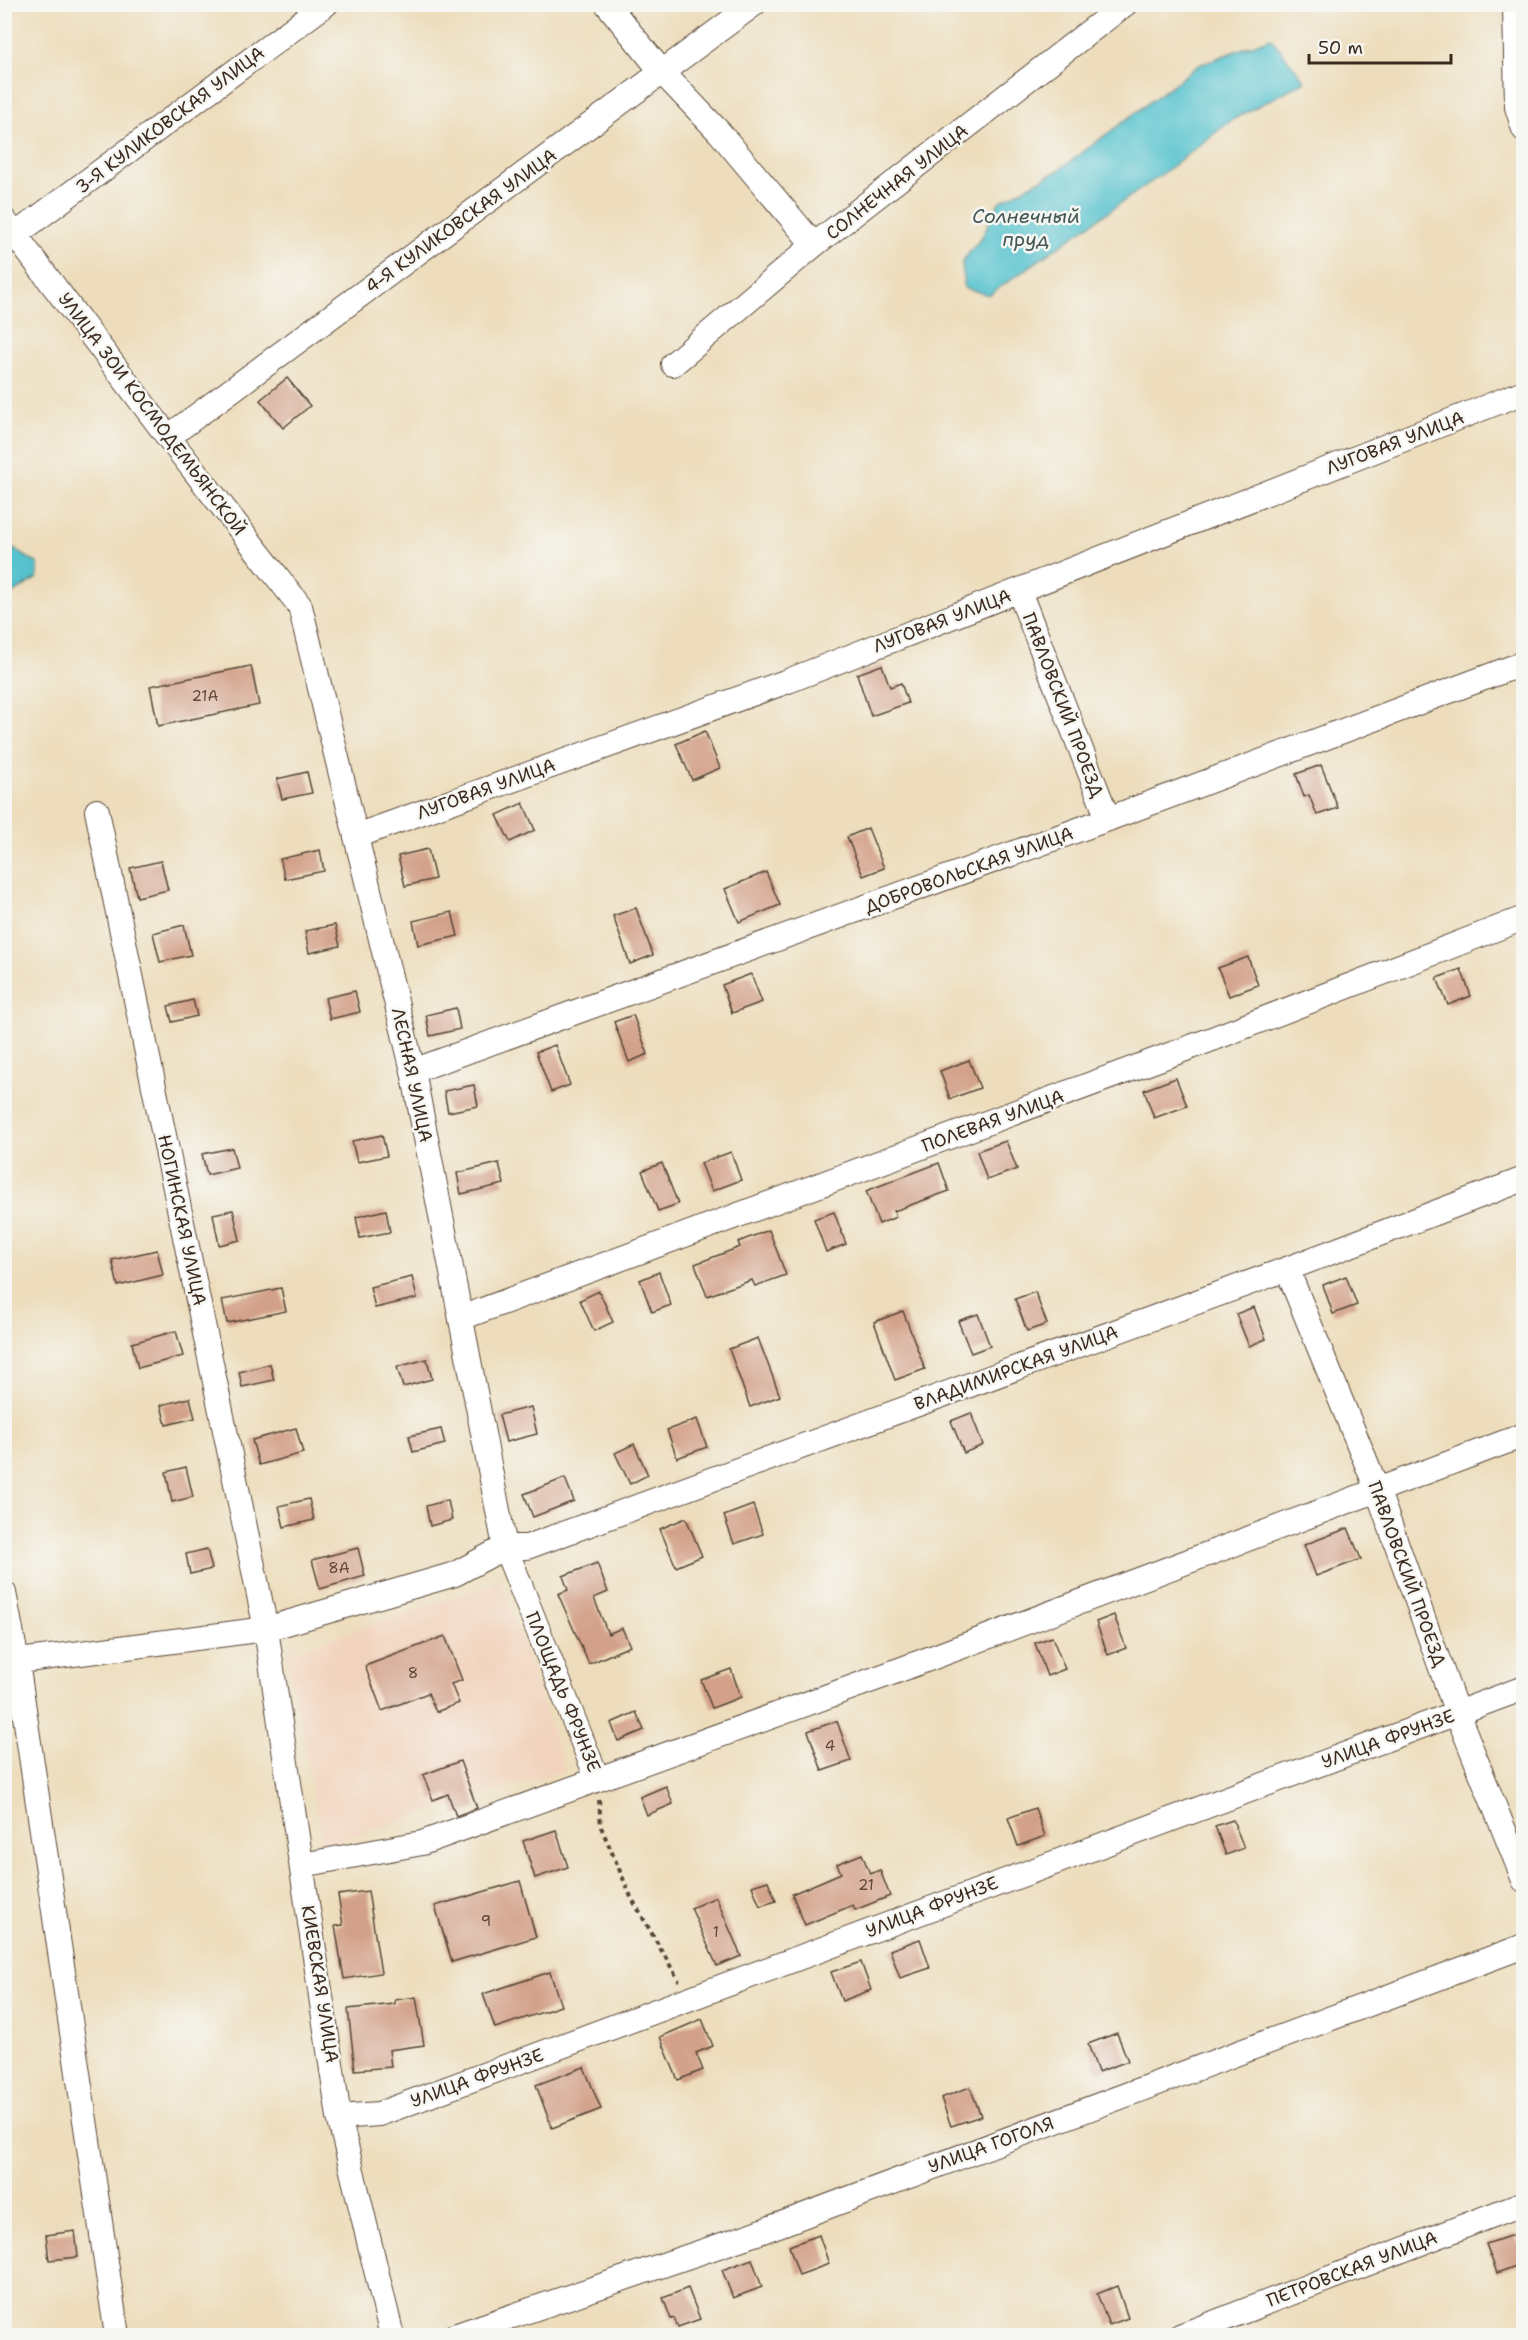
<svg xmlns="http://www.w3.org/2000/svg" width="1528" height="2340" font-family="'Shantell Sans',sans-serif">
<rect width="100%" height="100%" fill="#f6f6f2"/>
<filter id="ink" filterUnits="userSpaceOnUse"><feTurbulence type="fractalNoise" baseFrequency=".0167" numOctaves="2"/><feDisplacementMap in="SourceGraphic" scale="12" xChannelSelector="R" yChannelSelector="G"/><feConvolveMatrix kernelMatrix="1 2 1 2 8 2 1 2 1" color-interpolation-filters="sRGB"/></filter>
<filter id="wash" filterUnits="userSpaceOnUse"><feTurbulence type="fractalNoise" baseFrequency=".008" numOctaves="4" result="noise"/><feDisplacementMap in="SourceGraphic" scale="24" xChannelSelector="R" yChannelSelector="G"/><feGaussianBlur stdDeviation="1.35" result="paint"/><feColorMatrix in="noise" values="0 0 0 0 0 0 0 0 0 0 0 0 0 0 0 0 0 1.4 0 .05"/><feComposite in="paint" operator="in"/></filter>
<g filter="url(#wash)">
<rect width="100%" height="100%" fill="#edddbc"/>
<!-- built -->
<polygon fill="#f2d4be" points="501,1581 565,1770 323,1845 287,1653"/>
<!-- water -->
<g fill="#55c2ce" stroke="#487676" stroke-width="1.5">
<polygon points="1271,38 1305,81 1232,120 1161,175 989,295 964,288 962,262 982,237 999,202 1059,170 1199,65"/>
<polygon points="12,548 38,564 37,578 5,599 5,552"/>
</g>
<g id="blocks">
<!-- building -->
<g fill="#d3a189">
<polygon points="287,378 310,406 283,428 260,400"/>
<polygon points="882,665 890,687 901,683 908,703 871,716 857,674"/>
<polygon points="251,666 259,705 158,726 150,686"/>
<polygon points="705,731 720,768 692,780 676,744"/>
<polygon points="1321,765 1338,808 1317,815 1309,795 1304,797 1296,774"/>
<polygon points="307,772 312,793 282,799 277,779"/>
<polygon points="523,803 535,830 510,842 497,815"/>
<polygon points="868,828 884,868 863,876 847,837"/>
<polygon points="428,849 435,879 405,886 398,856"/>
<polygon points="320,850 324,871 285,879 280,859"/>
<polygon points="161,861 168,890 137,897 130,868"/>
<polygon points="766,872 780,905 739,922 725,889"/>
<polygon points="636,908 653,955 630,964 613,916"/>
<polygon points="452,912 458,936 418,945 413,921"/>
<polygon points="184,925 191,955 160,962 153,933"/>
<polygon points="335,925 340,946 309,953 305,931"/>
<polygon points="1248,957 1258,985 1229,996 1218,968"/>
<polygon points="1461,969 1471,996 1448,1005 1437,978"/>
<polygon points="751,974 762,1002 732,1013 722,985"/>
<polygon points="355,991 360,1012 330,1019 325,998"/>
<polygon points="193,1000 197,1016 172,1022 168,1006"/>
<polygon points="456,1008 460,1029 430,1036 426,1015"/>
<polygon points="633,1015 648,1054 629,1062 614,1022"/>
<polygon points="555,1045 570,1085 551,1092 536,1052"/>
<polygon points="969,1060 980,1088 950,1099 940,1071"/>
<polygon points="1176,1078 1187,1106 1154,1118 1144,1090"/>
<polygon points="474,1085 478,1106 448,1112 444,1091"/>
<polygon points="382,1135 387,1156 357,1162 352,1141"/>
<polygon points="1006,1141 1017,1169 987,1180 977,1151"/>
<polygon points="232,1148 237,1168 207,1175 202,1154"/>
<polygon points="731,1152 741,1180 712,1191 701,1163"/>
<polygon points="499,1163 504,1184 461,1194 457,1173"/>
<polygon points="662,1163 678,1204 658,1211 642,1171"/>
<polygon points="939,1163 949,1191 894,1211 896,1217 879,1224 866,1191"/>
<polygon points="233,1210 240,1240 219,1245 213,1214"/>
<polygon points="386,1210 390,1232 360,1238 356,1217"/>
<polygon points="834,1212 846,1244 826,1252 814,1219"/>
<polygon points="769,1230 786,1275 755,1286 752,1280 707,1296 695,1264 740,1247 738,1242"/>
<polygon points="157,1250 163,1275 118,1286 112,1260"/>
<polygon points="659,1272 671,1305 652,1312 640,1280"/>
<polygon points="1346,1276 1357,1305 1333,1314 1323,1285"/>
<polygon points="412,1277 417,1298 375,1308 370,1287"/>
<polygon points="281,1288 286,1311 227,1323 222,1300"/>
<polygon points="599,1291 613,1322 594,1331 580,1300"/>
<polygon points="1035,1292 1047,1324 1027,1331 1015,1299"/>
<polygon points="1254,1307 1266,1339 1249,1346 1236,1314"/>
<polygon points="903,1311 925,1369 895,1380 874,1322"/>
<polygon points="978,1314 990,1346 971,1353 958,1321"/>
<polygon points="176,1331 183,1356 138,1368 132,1343"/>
<polygon points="758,1338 780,1396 750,1407 729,1349"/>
<polygon points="427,1359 432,1379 403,1387 397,1367"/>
<polygon points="270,1364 274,1380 242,1387 239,1372"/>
<polygon points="190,1398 195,1418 166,1425 161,1405"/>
<polygon points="531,1407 537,1434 506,1442 499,1415"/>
<polygon points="971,1413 983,1445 964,1453 951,1421"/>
<polygon points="697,1419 707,1447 677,1458 667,1430"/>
<polygon points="296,1428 303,1453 259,1465 252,1440"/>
<polygon points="441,1429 445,1444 413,1452 409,1436"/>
<polygon points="634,1444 648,1475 630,1484 615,1453"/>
<polygon points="186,1467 193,1497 172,1502 166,1472"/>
<polygon points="565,1478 574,1501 533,1517 524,1494"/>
<polygon points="309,1499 314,1520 284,1527 279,1506"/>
<polygon points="448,1500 452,1520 430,1526 426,1506"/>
<polygon points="753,1505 763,1534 734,1544 724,1516"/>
<polygon points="686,1518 702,1556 676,1567 660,1529"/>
<polygon points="1348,1528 1361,1559 1316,1576 1304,1545"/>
<polygon points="358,1548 365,1576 320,1589 312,1560"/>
<polygon points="207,1549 212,1569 190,1574 186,1554"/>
<polygon points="597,1563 608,1592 594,1598 608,1634 622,1628 630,1646 589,1664 558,1594 568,1590 563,1576"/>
<polygon points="1114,1615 1126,1648 1108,1655 1096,1622"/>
<polygon points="445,1636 462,1680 451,1684 459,1703 436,1712 428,1693 382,1711 365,1666"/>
<polygon points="1052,1637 1065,1669 1047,1676 1035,1643"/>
<polygon points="731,1669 741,1697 712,1708 701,1680"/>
<polygon points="636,1712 644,1730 618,1741 611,1723"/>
<polygon points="837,1721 851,1761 822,1771 808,1731"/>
<polygon points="460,1761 477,1808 456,1816 448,1794 433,1800 423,1775"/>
<polygon points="666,1786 673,1804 647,1815 640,1797"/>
<polygon points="1035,1808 1045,1836 1018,1846 1008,1818"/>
<polygon points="1233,1820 1244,1848 1226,1855 1215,1826"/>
<polygon points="556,1830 568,1867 535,1878 523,1841"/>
<polygon points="862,1854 870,1874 880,1870 890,1896 855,1910 853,1905 805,1925 792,1894 841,1873 837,1864"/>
<polygon points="520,1881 536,1937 452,1962 435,1906"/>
<polygon points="768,1881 776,1901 760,1906 752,1886"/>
<polygon points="368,1891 381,1973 344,1979 335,1926 343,1925 338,1895"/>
<polygon points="716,1897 741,1956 717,1966 691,1908"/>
<polygon points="920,1939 930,1968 900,1978 890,1950"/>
<polygon points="861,1962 871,1990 842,2001 831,1972"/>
<polygon points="550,1972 561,2006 495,2028 483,1994"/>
<polygon points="416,1997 424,2045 389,2050 391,2067 355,2070 348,2009 395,2004 395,2000"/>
<polygon points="702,2019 713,2046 696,2053 703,2070 678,2080 660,2037"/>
<polygon points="1117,2033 1128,2061 1098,2072 1088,2044"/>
<polygon points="584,2067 601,2109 552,2128 536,2085"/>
<polygon points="970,2087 981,2116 951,2126 941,2098"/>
<polygon points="75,2231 78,2257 49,2260 46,2235"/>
<polygon points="1516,2234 1524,2254 1524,2263 1497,2273 1486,2244"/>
<polygon points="819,2235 829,2264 799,2275 789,2246"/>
<polygon points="752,2259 762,2287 733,2298 722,2270"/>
<polygon points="1117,2286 1128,2318 1109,2325 1097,2294"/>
<polygon points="688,2288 700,2319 678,2327 674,2318 671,2319 663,2298"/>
</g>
</g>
</g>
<g filter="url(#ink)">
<use href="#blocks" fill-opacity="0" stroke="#564536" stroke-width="1.5"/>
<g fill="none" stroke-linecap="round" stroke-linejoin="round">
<defs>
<g id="minor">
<polyline points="607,4 662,72 720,133 814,245"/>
<polyline points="1515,4 1517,107 1524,129"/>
<polyline points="4,220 168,437 300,606 413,1071 505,1547 597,1778"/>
<polyline points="15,235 326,4"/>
<polyline points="673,364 814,245 1125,4"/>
<polyline points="168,437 754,4"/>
<polyline points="1019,591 1108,819"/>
<polyline points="97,811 266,1629 339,2117 392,2336"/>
<polyline points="356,836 788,681 1524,392"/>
<polyline points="413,1071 1108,819 1524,663"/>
<polyline points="1287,1269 1377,1489 1457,1713 1524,1880"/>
<polyline points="461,1318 1207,1041 1524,918"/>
<polyline points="4,1593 17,1662 117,2336"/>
<polyline points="4,1663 266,1629 455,1574 505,1547 527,1547 1287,1269 1524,1179"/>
<polyline points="302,1865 422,1843 886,1675 1524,1435"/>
<polyline points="339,2117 379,2114 1524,1688"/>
<polyline points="454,2336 757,2233 1524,1946"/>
<polyline points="1180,2336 1524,2203"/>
</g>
</defs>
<!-- minor casing -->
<use href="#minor" stroke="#564536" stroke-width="26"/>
<!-- path -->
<polyline stroke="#564536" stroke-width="4" stroke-dasharray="4.5 4.5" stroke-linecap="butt" points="599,1800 601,1827 631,1897 679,1981"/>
<!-- minor -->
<use href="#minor" stroke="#fff" stroke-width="24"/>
</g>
</g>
<g text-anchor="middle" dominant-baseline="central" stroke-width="5" stroke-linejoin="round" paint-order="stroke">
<!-- number labels -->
<g font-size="15" fill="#614839">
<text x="205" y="696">21А</text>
<text x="339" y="1568">8А</text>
<text x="413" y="1673">8</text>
<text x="830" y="1746">4</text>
<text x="866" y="1885">21</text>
<text x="486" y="1921">9</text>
<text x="716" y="1932">1</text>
</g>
<!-- street labels -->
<g font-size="18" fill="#3b2a1e" stroke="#f6f6f2">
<text transform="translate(170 120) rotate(-37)">3-Я КУЛИКОВСКАЯ УЛИЦА</text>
<text transform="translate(897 182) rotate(-38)">СОЛНЕЧНАЯ УЛИЦА</text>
<text transform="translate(461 221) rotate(-36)">4-Я КУЛИКОВСКАЯ УЛИЦА</text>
<text transform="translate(152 414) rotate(53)">УЛИЦА ЗОИ КОСМОДЕМЬЯНСКОЙ</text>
<text transform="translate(1395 443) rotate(-21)">ЛУГОВАЯ УЛИЦА</text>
<text transform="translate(942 621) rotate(-21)">ЛУГОВАЯ УЛИЦА</text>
<text transform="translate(1063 705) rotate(69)">ПАВЛОВСКИЙ ПРОЕЗД</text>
<text transform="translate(486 789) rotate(-20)">ЛУГОВАЯ УЛИЦА</text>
<text transform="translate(969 870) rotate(-20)">ДОБРОВОЛЬСКАЯ УЛИЦА</text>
<text transform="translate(412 1075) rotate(78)">ЛЕСНАЯ УЛИЦА</text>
<text transform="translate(993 1121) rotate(-20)">ПОЛЕВАЯ УЛИЦА</text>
<text transform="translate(182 1220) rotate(78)">НОГИНСКАЯ УЛИЦА</text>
<text transform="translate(1016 1368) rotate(-20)">ВЛАДИМИРСКАЯ УЛИЦА</text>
<text transform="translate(1407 1574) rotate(70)">ПАВЛОВСКИЙ ПРОЕЗД</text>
<text transform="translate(563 1692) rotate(68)">ПЛОЩАДЬ ФРУНЗЕ</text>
<text transform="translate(1388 1739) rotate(-20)">УЛИЦА ФРУНЗЕ</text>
<text transform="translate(932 1907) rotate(-21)">УЛИЦА ФРУНЗЕ</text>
<text transform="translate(320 1984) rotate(81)">КИЕВСКАЯ УЛИЦА</text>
<text transform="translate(477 2078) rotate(-20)">УЛИЦА ФРУНЗЕ</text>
<text transform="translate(991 2145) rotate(-20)">УЛИЦА ГОГОЛЯ</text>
<text transform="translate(1352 2269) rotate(-21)">ПЕТРОВСКАЯ УЛИЦА</text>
</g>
<!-- water labels -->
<g font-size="20" font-style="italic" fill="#435853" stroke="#f6f6f2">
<text x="1026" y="216">Солнечный<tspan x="1026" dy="23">пруд</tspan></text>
</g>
</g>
<!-- margin -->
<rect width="1528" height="2340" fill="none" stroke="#f6f6f2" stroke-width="24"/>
<!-- scale -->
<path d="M1309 54v9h142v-9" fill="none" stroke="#3b2a1e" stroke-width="3"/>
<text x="1318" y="54" font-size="18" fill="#3b2a1e" stroke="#f6f6f2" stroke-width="4.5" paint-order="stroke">50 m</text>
</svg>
